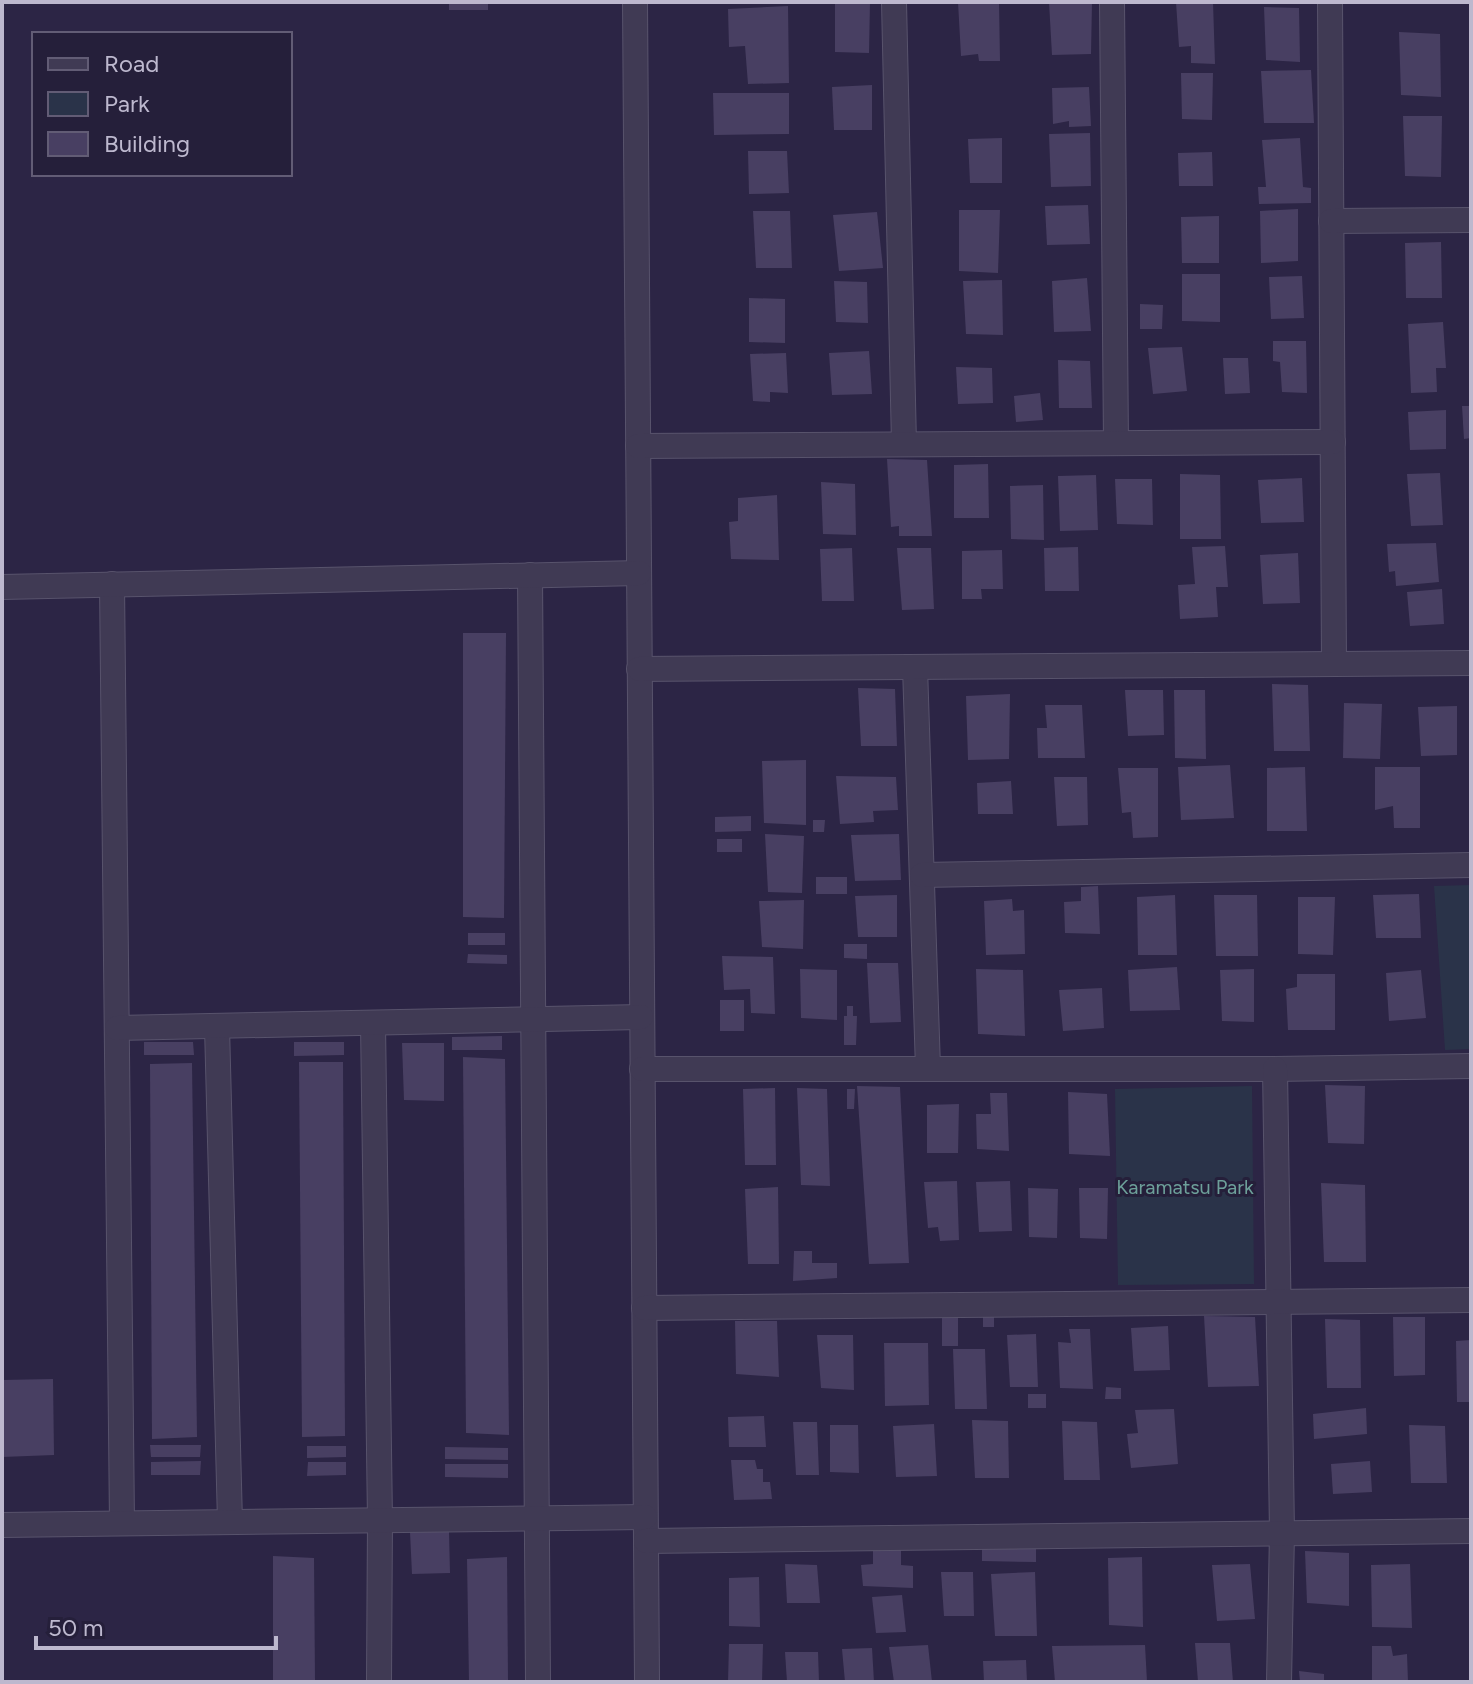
<svg xmlns="http://www.w3.org/2000/svg" width="1473" height="1684" font-family="Figtree,sans-serif">
<rect width="100%" height="100%" fill="#2c2545"/>
<!-- green -->
<g fill="#2a3349">
<polygon points="1471,885 1471,1049 1445,1050 1434,886"/>
<polygon points="1252,1086 1254,1284 1118,1285 1115,1089"/>
</g>
<!-- building -->
<g fill="#483f62">
<rect x="449" y="2" width="39" height="8"/>
<polygon points="870,2 869,53 835,52 835,3"/>
<polygon points="958,2 999,2 1000,61 979,61 978,54 961,56"/>
<polygon points="1049,2 1092,2 1091,54 1052,55"/>
<polygon points="1176,2 1213,2 1215,64 1191,63 1191,46 1179,47"/>
<polygon points="788,6 789,83 748,84 745,46 729,47 728,9"/>
<polygon points="1264,7 1299,8 1300,62 1266,60"/>
<polygon points="1399,32 1440,34 1441,97 1401,95"/>
<polygon points="1311,70 1314,123 1264,123 1261,71"/>
<polygon points="1181,73 1213,73 1212,120 1182,119"/>
<polygon points="872,85 872,130 834,130 832,87"/>
<polygon points="1089,87 1091,126 1069,127 1069,121 1053,124 1052,88"/>
<polygon points="713,93 789,93 789,134 714,135"/>
<polygon points="1403,116 1442,116 1441,177 1405,176"/>
<polygon points="1090,133 1091,186 1051,187 1049,134"/>
<polygon points="1002,138 1002,183 970,183 968,139"/>
<polygon points="1300,138 1303,187 1311,188 1311,203 1259,204 1258,187 1266,187 1262,140"/>
<polygon points="748,151 787,151 789,193 749,194"/>
<polygon points="1212,152 1213,186 1179,186 1178,153"/>
<polygon points="1088,205 1090,244 1047,245 1045,206"/>
<polygon points="1298,209 1298,261 1261,263 1260,211"/>
<polygon points="959,210 1000,210 998,273 959,271"/>
<polygon points="753,211 790,211 792,268 756,268"/>
<polygon points="877,212 883,268 839,271 833,215"/>
<polygon points="1219,216 1219,263 1182,263 1181,217"/>
<polygon points="1441,242 1442,298 1406,298 1405,243"/>
<polygon points="1182,274 1220,274 1220,322 1182,321"/>
<polygon points="1302,276 1304,318 1271,319 1269,277"/>
<polygon points="1087,278 1091,331 1054,332 1052,281"/>
<polygon points="1002,280 1003,335 966,334 963,281"/>
<polygon points="834,281 867,282 868,323 836,322"/>
<polygon points="749,298 785,299 785,343 749,342"/>
<polygon points="1140,304 1163,305 1162,329 1140,329"/>
<polygon points="1443,322 1446,368 1436,368 1437,392 1411,393 1408,324"/>
<polygon points="1273,341 1306,341 1307,393 1282,392 1280,362 1273,361"/>
<polygon points="1182,347 1187,391 1153,394 1148,348"/>
<polygon points="869,351 872,394 832,395 829,353"/>
<polygon points="786,353 788,393 770,392 770,402 753,401 750,354"/>
<polygon points="1223,358 1248,358 1250,393 1225,394"/>
<polygon points="1058,360 1090,361 1092,408 1059,408"/>
<polygon points="956,367 992,368 993,403 958,404"/>
<polygon points="1040,393 1043,420 1016,422 1014,396"/>
<polygon points="1462,406 1471,406 1471,438 1464,439"/>
<polygon points="1446,410 1446,449 1410,450 1408,412"/>
<polygon points="887,459 927,460 932,536 899,536 899,526 891,527"/>
<polygon points="988,464 989,518 954,518 954,465"/>
<polygon points="1440,473 1443,525 1411,526 1407,474"/>
<polygon points="1180,474 1220,475 1221,539 1180,539"/>
<polygon points="1096,475 1098,530 1060,531 1058,476"/>
<polygon points="1302,478 1304,522 1261,523 1258,480"/>
<polygon points="1115,479 1152,479 1153,525 1117,524"/>
<polygon points="821,482 855,484 856,535 823,534"/>
<polygon points="1043,485 1044,540 1011,539 1010,486"/>
<polygon points="777,495 779,560 731,559 729,522 738,521 738,498"/>
<polygon points="1436,543 1439,582 1396,586 1395,571 1389,572 1387,544"/>
<polygon points="1225,546 1228,587 1216,587 1218,617 1180,619 1178,585 1195,584 1192,547"/>
<polygon points="1078,547 1079,591 1045,591 1044,548"/>
<polygon points="852,548 854,601 822,601 820,549"/>
<polygon points="897,548 931,548 934,609 902,610"/>
<polygon points="1002,550 1003,589 981,589 982,599 962,599 962,551"/>
<polygon points="1298,553 1300,603 1263,604 1260,555"/>
<polygon points="1442,589 1444,624 1410,626 1407,592"/>
<polygon points="463,633 506,633 504,918 463,917"/>
<polygon points="1272,684 1308,685 1310,751 1274,751"/>
<polygon points="858,688 895,689 897,746 861,746"/>
<polygon points="1125,690 1163,690 1164,735 1128,736"/>
<polygon points="1174,690 1205,690 1206,759 1175,758"/>
<polygon points="1010,694 1009,759 968,760 966,696"/>
<polygon points="1344,703 1382,704 1380,759 1343,758"/>
<polygon points="1045,705 1082,705 1085,758 1038,758 1037,728 1047,728"/>
<polygon points="1457,706 1457,755 1421,756 1418,707"/>
<polygon points="806,760 806,825 764,823 762,761"/>
<polygon points="1230,765 1234,818 1181,820 1178,767"/>
<polygon points="1305,767 1307,831 1267,831 1267,768"/>
<polygon points="1375,767 1420,767 1420,828 1394,828 1393,806 1375,810"/>
<polygon points="1118,768 1158,768 1158,837 1133,838 1131,812 1122,813"/>
<polygon points="836,776 896,777 898,810 873,811 874,822 840,824"/>
<polygon points="1054,777 1087,777 1088,825 1057,826"/>
<polygon points="1011,781 1013,814 978,814 977,783"/>
<polygon points="751,816 751,831 715,832 715,817"/>
<polygon points="813,820 825,820 824,832 813,832"/>
<polygon points="765,834 804,836 802,893 768,892"/>
<polygon points="899,834 901,880 855,881 851,835"/>
<rect x="717" y="839" width="25" height="13"/>
<rect x="816" y="877" width="31" height="17"/>
<polygon points="1098,886 1100,934 1065,933 1064,902 1081,901 1081,887"/>
<polygon points="1419,894 1421,938 1376,938 1373,895"/>
<polygon points="897,895 897,937 858,937 855,896"/>
<polygon points="1175,895 1177,955 1138,955 1137,897"/>
<polygon points="1214,895 1257,895 1258,956 1216,956"/>
<polygon points="1298,897 1335,897 1333,955 1298,954"/>
<polygon points="1012,899 1013,911 1024,910 1025,954 986,955 984,901"/>
<polygon points="804,900 803,949 762,947 759,901"/>
<rect x="468" y="933" width="37" height="12"/>
<polygon points="844,944 867,944 867,959 844,958"/>
<polygon points="468,954 507,955 507,964 467,963"/>
<polygon points="722,956 773,957 775,1014 751,1013 750,989 724,990"/>
<polygon points="867,963 898,963 901,1022 870,1023"/>
<polygon points="1177,967 1180,1010 1130,1011 1128,970"/>
<polygon points="800,969 837,970 837,1020 801,1018"/>
<polygon points="976,969 1023,970 1025,1036 978,1034"/>
<polygon points="1254,969 1254,1022 1222,1021 1220,970"/>
<polygon points="1421,970 1426,1018 1389,1021 1386,973"/>
<polygon points="1297,974 1335,974 1335,1030 1288,1030 1286,989 1297,987"/>
<polygon points="1102,988 1104,1028 1063,1031 1059,990"/>
<rect x="720" y="1000" width="24" height="31"/>
<polygon points="847,1006 853,1006 853,1016 857,1016 856,1045 844,1045 844,1016 847,1016"/>
<polygon points="502,1036 502,1050 452,1050 452,1037"/>
<polygon points="144,1042 193,1042 194,1055 144,1055"/>
<polygon points="294,1042 344,1042 344,1055 294,1056"/>
<polygon points="402,1043 444,1043 444,1101 404,1100"/>
<polygon points="463,1057 505,1059 509,1435 466,1433"/>
<polygon points="299,1062 343,1062 345,1436 302,1437"/>
<polygon points="192,1063 197,1437 152,1439 150,1064"/>
<polygon points="1325,1085 1365,1086 1364,1144 1328,1143"/>
<polygon points="857,1086 900,1087 909,1263 869,1264"/>
<polygon points="775,1088 776,1165 745,1165 743,1089"/>
<polygon points="797,1088 827,1089 830,1186 801,1185"/>
<polygon points="847,1089 855,1089 854,1109 847,1109"/>
<polygon points="1068,1092 1107,1094 1110,1156 1069,1154"/>
<polygon points="990,1093 1007,1093 1009,1151 977,1149 976,1114 991,1114"/>
<polygon points="959,1104 958,1153 927,1153 927,1105"/>
<polygon points="957,1181 959,1240 940,1241 938,1227 928,1228 924,1182"/>
<polygon points="1010,1181 1012,1231 979,1232 976,1182"/>
<polygon points="1321,1183 1365,1185 1366,1262 1324,1262"/>
<polygon points="778,1187 779,1264 748,1264 745,1189"/>
<polygon points="1028,1188 1058,1189 1057,1238 1029,1237"/>
<polygon points="1079,1188 1108,1188 1107,1239 1080,1238"/>
<polygon points="794,1251 812,1251 812,1263 837,1263 837,1278 793,1281"/>
<rect x="942" y="1316" width="16" height="30"/>
<rect x="983" y="1316" width="11" height="11"/>
<polygon points="1204,1316 1255,1317 1259,1386 1208,1387"/>
<polygon points="1393,1317 1425,1317 1425,1375 1394,1376"/>
<polygon points="1325,1319 1360,1320 1361,1388 1327,1388"/>
<polygon points="735,1321 777,1321 779,1377 736,1374"/>
<polygon points="1168,1326 1170,1370 1134,1371 1131,1328"/>
<polygon points="1069,1329 1090,1329 1093,1389 1060,1388 1058,1342 1071,1343"/>
<polygon points="1036,1334 1038,1387 1010,1387 1007,1335"/>
<polygon points="817,1335 853,1335 854,1390 821,1388"/>
<polygon points="1471,1340 1471,1402 1457,1402 1456,1341"/>
<polygon points="884,1343 928,1343 929,1405 885,1406"/>
<polygon points="953,1349 985,1349 987,1409 955,1409"/>
<polygon points="53,1379 54,1455 2,1457 2,1380"/>
<polygon points="1106,1387 1121,1388 1121,1399 1105,1399"/>
<rect x="1028" y="1394" width="18" height="14"/>
<polygon points="1366,1408 1367,1434 1314,1439 1313,1414"/>
<polygon points="1174,1409 1178,1464 1131,1468 1127,1434 1138,1433 1135,1410"/>
<polygon points="764,1416 766,1447 729,1447 728,1417"/>
<polygon points="972,1420 1008,1421 1009,1478 975,1478"/>
<polygon points="1062,1421 1097,1422 1100,1480 1064,1480"/>
<polygon points="793,1422 817,1422 819,1475 796,1475"/>
<polygon points="934,1424 937,1476 896,1477 893,1426"/>
<polygon points="830,1425 858,1425 859,1473 830,1472"/>
<polygon points="1409,1425 1445,1426 1447,1483 1411,1483"/>
<polygon points="150,1445 201,1445 200,1457 151,1457"/>
<polygon points="307,1446 346,1446 346,1457 307,1458"/>
<polygon points="445,1447 508,1448 508,1460 445,1459"/>
<polygon points="731,1460 755,1460 757,1469 763,1469 763,1482 770,1482 772,1499 734,1500"/>
<polygon points="201,1461 200,1475 151,1475 151,1462"/>
<polygon points="1370,1461 1372,1492 1333,1494 1331,1464"/>
<polygon points="308,1462 346,1462 346,1475 307,1476"/>
<polygon points="445,1464 508,1464 508,1478 445,1477"/>
<polygon points="410,1532 449,1532 450,1573 412,1574"/>
<polygon points="982,1539 1036,1539 1036,1562 982,1561"/>
<polygon points="901,1549 901,1565 913,1566 913,1588 863,1586 861,1565 873,1564 873,1551"/>
<polygon points="1305,1551 1349,1553 1349,1606 1307,1603"/>
<polygon points="273,1556 314,1558 315,1682 273,1682"/>
<polygon points="507,1557 508,1682 469,1682 467,1559"/>
<polygon points="1142,1557 1143,1627 1109,1625 1108,1558"/>
<polygon points="785,1564 817,1565 820,1603 787,1603"/>
<polygon points="1250,1564 1255,1619 1217,1621 1212,1565"/>
<polygon points="1410,1564 1412,1628 1372,1627 1371,1565"/>
<polygon points="941,1572 973,1572 974,1616 944,1616"/>
<polygon points="1035,1572 1037,1636 995,1636 991,1574"/>
<polygon points="759,1577 760,1627 729,1626 729,1578"/>
<polygon points="902,1595 906,1632 876,1633 872,1597"/>
<polygon points="1195,1643 1230,1643 1233,1682 1198,1682"/>
<polygon points="729,1644 763,1644 762,1682 728,1682"/>
<polygon points="928,1645 932,1682 894,1682 889,1647"/>
<polygon points="1145,1645 1147,1682 1055,1682 1052,1646"/>
<polygon points="1372,1646 1391,1646 1393,1656 1407,1654 1408,1682 1372,1682"/>
<polygon points="872,1648 874,1682 845,1682 842,1649"/>
<polygon points="785,1652 818,1652 819,1682 787,1682"/>
<polygon points="1026,1660 1027,1682 984,1682 983,1661"/>
<polygon points="1299,1671 1324,1674 1324,1682 1300,1682"/>
</g>
<g fill="none" stroke-linecap="round" stroke-linejoin="round">
<defs>
<g id="minor">
<polyline points="635,2 647,1682"/>
<polyline points="894,2 904,444"/>
<polyline points="1112,2 1116,443"/>
<polyline points="1330,2 1334,664"/>
<polyline points="1331,221 1471,220"/>
<polyline points="638,446 1333,442"/>
<polyline points="530,575 538,1682"/>
<polyline points="112,584 122,1523"/>
<polyline points="2,587 639,573"/>
<polyline points="915,667 928,1069"/>
<polyline points="639,669 1471,663"/>
<polyline points="922,875 1471,865"/>
<polyline points="373,1024 380,1520 379,1682"/>
<polyline points="217,1027 230,1522"/>
<polyline points="117,1028 641,1017"/>
<polyline points="642,1069 1275,1069 1471,1066"/>
<polyline points="1275,1069 1282,1533 1279,1682"/>
<polyline points="644,1308 1471,1300"/>
<polyline points="2,1525 645,1517"/>
<polyline points="646,1541 1471,1531"/>
</g>
</defs>
<!-- minor casing -->
<use href="#minor" stroke="#58536c" stroke-width="26"/>
<!-- minor -->
<use href="#minor" stroke="#403a54" stroke-width="24"/>
</g>
<g text-anchor="middle" dominant-baseline="central" stroke-width="6" stroke-linejoin="round" paint-order="stroke">
<!-- park labels -->
<g font-size="20" fill="#6da09a" stroke="#251f3a">
<text x="1185" y="1187">Karamatsu Park</text>
</g>
</g>
<!-- border -->
<rect width="1473" height="1684" fill="none" stroke="#bdb8ce" stroke-width="8"/>
<!-- legend -->
<rect x="32" y="32" width="260" height="144" fill="#251f3a" stroke="#625c75" stroke-width="2"/>
<rect x="48" y="58" width="40" height="12" fill="#403a54" stroke="#625c75" stroke-width="2"/>
<text x="104" y="72" font-size="24" fill="#bdb8ce">Road</text>
<rect x="48" y="92" width="40" height="24" fill="#2a3349" stroke="#625c75" stroke-width="2"/>
<text x="104" y="112" font-size="24" fill="#bdb8ce">Park</text>
<rect x="48" y="132" width="40" height="24" fill="#483f62" stroke="#625c75" stroke-width="2"/>
<text x="104" y="152" font-size="24" fill="#bdb8ce">Building</text>
<!-- scale -->
<path d="M36 1636v12h240v-12" fill="none" stroke="#bdb8ce" stroke-width="4"/>
<text x="48" y="1636" font-size="24" fill="#bdb8ce" stroke="#251f3a" stroke-width="6" paint-order="stroke">50 m</text>
</svg>
